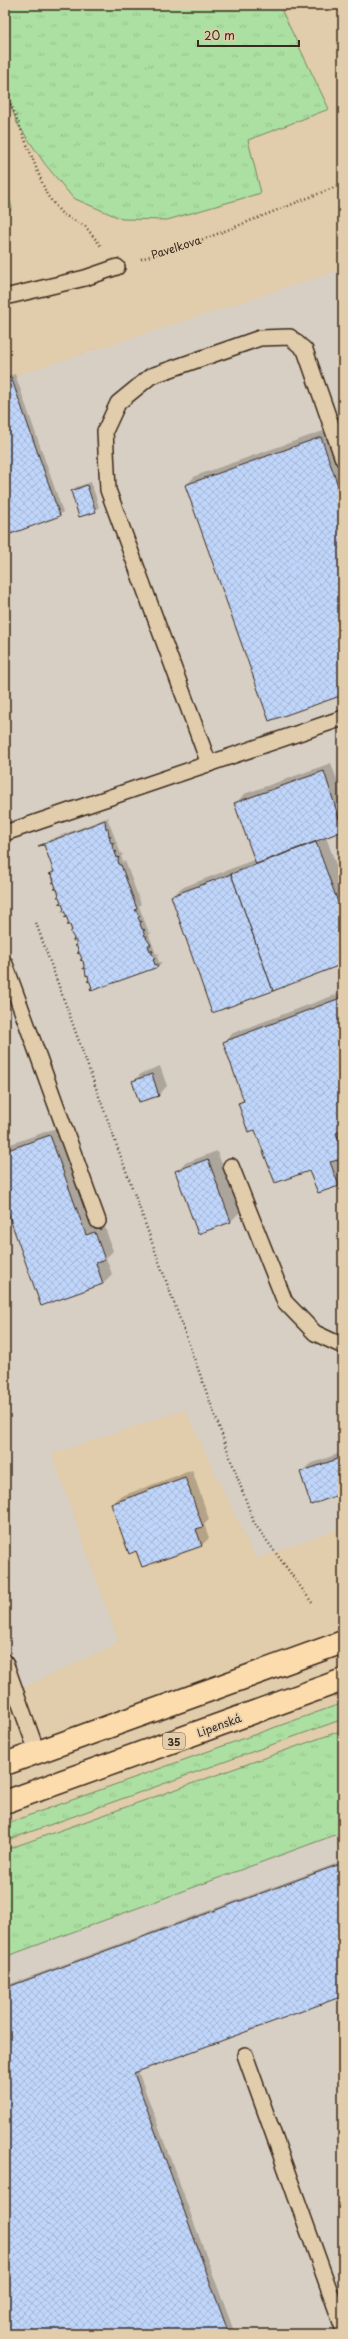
<svg xmlns="http://www.w3.org/2000/svg" width="348" height="2339" font-family="'Playpen Sans',sans-serif">
<defs>
<pattern id="grass-tufts" width="24" height="20" patternUnits="userSpaceOnUse"><rect width="24" height="20" fill="#ace0a2"/><path d="M3 7l-1-3M5 7V3M7 7l1-3M15 17l-1-3M17 17v-4M19 17l1-3" fill="none" stroke="#95c08b"/></pattern>
<pattern id="building-cross-hatch" width="8" height="8" patternUnits="userSpaceOnUse"><rect width="8" height="8" fill="#bfd5fa"/><path d="M0 0l8 8M0 8l8-8" fill="none" stroke="#a5b7d6"/></pattern>
</defs>
<rect width="100%" height="100%" fill="#e1ccab"/>
<filter id="ink" filterUnits="userSpaceOnUse"><feTurbulence type="fractalNoise" baseFrequency=".025" numOctaves="2"/><feDisplacementMap in="SourceGraphic" scale="8" xChannelSelector="R" yChannelSelector="G"/><feConvolveMatrix kernelMatrix="1 2 1 2 8 2 1 2 1" color-interpolation-filters="sRGB"/></filter>
<g filter="url(#ink)">
<!-- built -->
<g fill="#d7cfc3">
<polygon points="343,269 343,1527 256,1559 185,1410 52,1454 119,1643 5,1696 5,379"/>
<polygon points="343,1815 343,2334 5,2334 5,1940"/>
</g>
<!-- grass -->
<g fill="url(#grass-tufts)" stroke="#748560">
<polygon points="5,5 279,5 329,109 248,140 261,193 167,220 122,219 73,198 45,164 17,123 5,89"/>
<polygon points="5,185 12,208 5,218"/>
<polygon points="343,1703 343,1719 5,1841 5,1824"/>
<polygon points="343,1730 343,1832 5,1957 5,1850"/>
</g>
<!-- shadow -->
<g fill="#0003">
<polygon points="15,374 63,512 59,516 5,534 5,377"/>
<polygon points="329,429 343,468 343,693 186,485 195,476"/>
<polygon points="91,482 99,507 95,511 72,491 76,487"/>
<polygon points="331,763 343,796 343,830 326,837 343,884 343,963 172,897 181,888 256,859 236,803 244,794"/>
<polygon points="109,817 108,820 121,854 124,854 121,856 123,862 125,861 141,904 139,906 149,933 152,932 149,935 156,954 160,953 157,956 159,962 162,962 158,966 91,990 93,987 50,874 54,870 45,844 49,840"/>
<polygon points="343,992 343,1180 338,1185 310,1169 255,1128 239,1104 244,1098 224,1042 233,1033"/>
<polygon points="160,1066 167,1086 159,1095 133,1081 142,1073"/>
<polygon points="59,1127 104,1224 113,1251 106,1258 112,1274 103,1283 42,1304 5,1202 5,1146"/>
<polygon points="217,1151 240,1212 231,1221 199,1233 176,1171 185,1163"/>
<polygon points="343,1452 343,1492 301,1472 310,1464"/>
<polygon points="192,1470 209,1519 204,1524 209,1538 202,1545 142,1566 137,1550 112,1504 119,1497"/>
<polygon points="343,1861 343,1995 138,2071 235,2334 5,2334 5,1986"/>
</g>
<!-- building -->
<g fill="url(#building-cross-hatch)" stroke="#3b2a1e">
<polygon points="11,377 60,516 5,536 5,379"/>
<polygon points="321,437 343,500 343,695 269,721 185,485"/>
<polygon points="87,485 96,512 79,517 71,491"/>
<polygon points="324,771 343,831 256,864 234,803"/>
<polygon points="105,820 106,829 108,828 109,836 111,837 109,838 111,843 114,843 112,845 114,851 117,852 115,852 117,858 119,857 118,860 119,865 121,865 137,909 135,910 140,916 138,917 140,922 142,921 140,924 142,929 145,930 143,931 145,936 147,936 146,938 151,945 148,945 150,951 152,950 153,952 151,952 155,959 153,959 155,965 157,964 158,967 91,991 90,988 92,988 90,982 87,981 89,981 88,975 86,976 85,968 83,969 84,966 83,961 80,960 82,959 80,954 77,953 79,953 77,947 75,946 77,945 75,940 73,941 74,938 70,932 72,931 70,925 67,925 69,924 67,918 64,917 67,917 64,911 62,912 64,909 62,904 59,903 61,902 59,897 57,897 59,895 57,889 54,889 56,888 54,882 52,883 54,881 52,875 49,874 54,872 44,845 38,846"/>
<polygon points="316,842 343,916 343,964 273,991 231,874"/>
<polygon points="231,874 273,991 212,1013 171,896"/>
<polygon points="343,997 343,1130 336,1133 343,1150 343,1161 339,1163 338,1160 330,1162 339,1186 318,1193 309,1171 275,1183 255,1130 248,1132 238,1103 244,1101 223,1042"/>
<polygon points="152,1074 159,1096 139,1102 132,1081"/>
<polygon points="50,1135 86,1235 95,1232 105,1260 96,1263 103,1284 41,1306 5,1205 5,1151"/>
<polygon points="208,1159 231,1222 198,1234 175,1171"/>
<polygon points="343,1453 343,1493 311,1505 300,1472 343,1457"/>
<polygon points="185,1477 203,1527 196,1529 202,1546 142,1567 136,1551 129,1554 111,1504"/>
<polygon points="343,1863 343,1996 134,2073 229,2334 5,2334 5,1988"/>
</g>
<g fill="none" stroke-linecap="round" stroke-linejoin="round">
<defs>
<g id="service">
<polyline points="5,297 85,278 117,267"/>
<polyline points="209,764 108,490 105,431 118,403 151,376 260,338 290,337 305,350 343,459"/>
<polyline points="5,833 343,718"/>
<polyline points="5,964 98,1221"/>
<polyline points="231,1166 285,1302 315,1333 343,1346"/>
<polyline points="5,1662 37,1752"/>
<polyline points="245,2055 343,2328"/>
</g>
<g id="primary">
<polyline points="5,1764 343,1642"/>
<polyline points="5,1802 343,1680"/>
</g>
</defs>
<!-- service casing -->
<use href="#service" stroke="#3b2a1e" stroke-width="18"/>
<!-- primary casing -->
<use href="#primary" stroke="#3b2a1e" stroke-width="25"/>
<!-- path -->
<g stroke="#3b2a1e" stroke-width="2.5" stroke-dasharray="1 3" stroke-linecap="butt">
<polyline points="5,89 47,195 62,214 85,226 101,246"/>
<polyline points="141,259 207,238 343,184"/>
<polyline points="36,923 254,1523 313,1604"/>
</g>
<!-- service -->
<use href="#service" stroke="#e1ccab" stroke-width="15"/>
<!-- primary -->
<use href="#primary" stroke="#fcdcac" stroke-width="22"/>
</g>
</g>
<g text-anchor="middle" dominant-baseline="central" stroke-width="3.5" stroke-linejoin="round" paint-order="stroke">
<!-- shield labels -->
<rect fill="#e1ccab" stroke="#6d5b48" stroke-width="1" x="163" y="1733" width="22" height="16" rx="3"/>
<g font-size="10" font-weight="bold" fill="#3b2a1e">
<text x="174" y="1741">35</text>
</g>
<!-- street labels -->
<g font-size="11" fill="#3b2a1e" stroke="#e1ccab">
<text transform="translate(176 247) rotate(-18)">Pavelkova</text>
<text transform="translate(219 1725) rotate(-20)">Lipenská</text>
</g>
</g>
<!-- margin -->
<rect width="348" height="2339" fill="none" stroke="#e1ccab" stroke-width="20"/>
<rect x="10" y="10" width="328" height="2319" fill="none" stroke="#3b2a1e" stroke-width="1.5" filter="url(#ink)"/>
<!-- scale -->
<path d="M198 40v6h101v-6" fill="none" stroke="#3b2a1e" stroke-width="2"/>
<text x="204" y="40" font-size="12" fill="#3b2a1e" stroke="#e1ccab" stroke-width="3" paint-order="stroke">20 m</text>
</svg>
